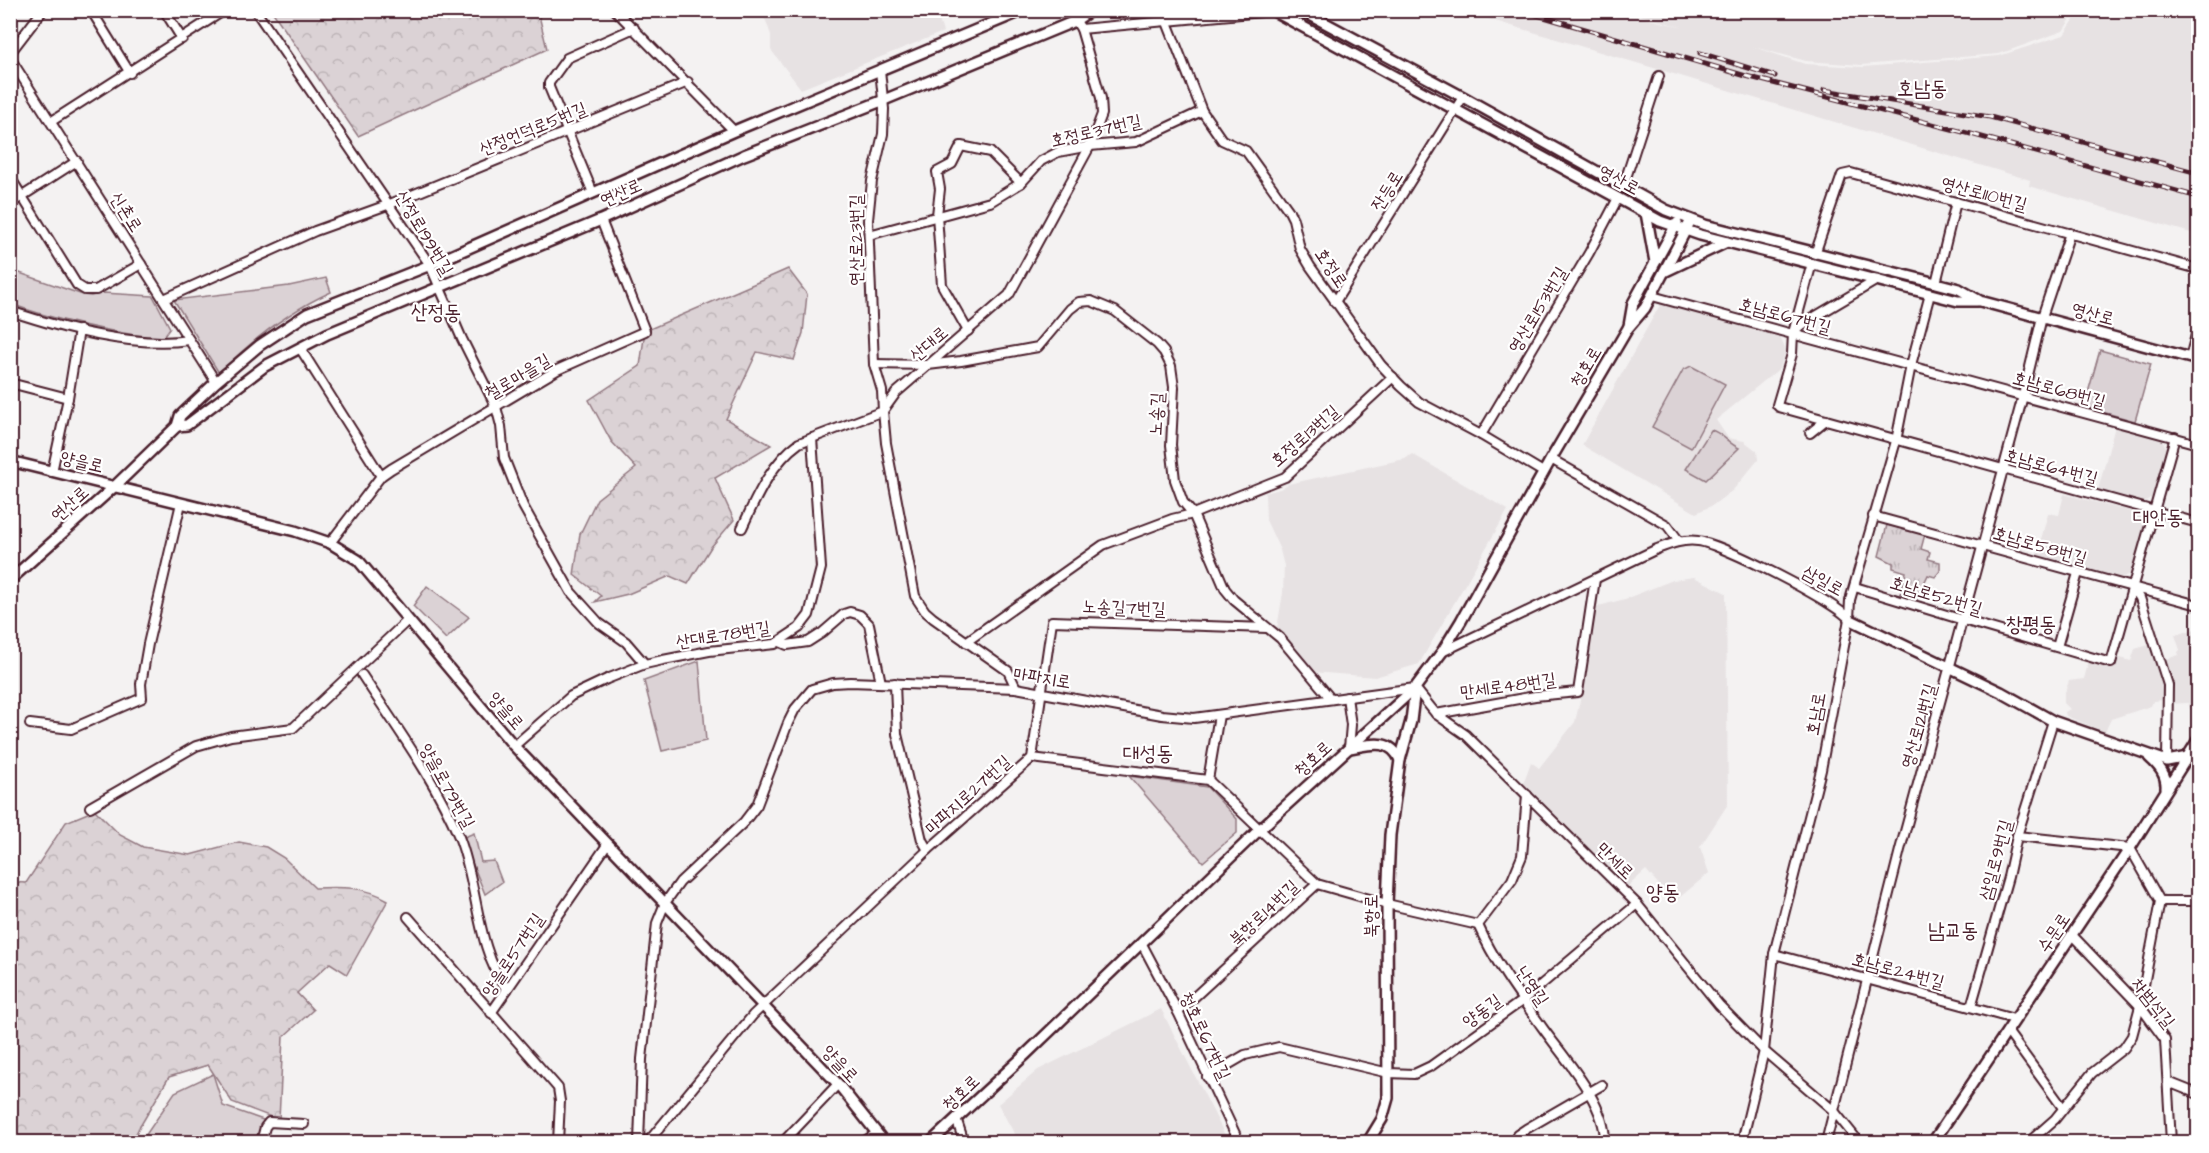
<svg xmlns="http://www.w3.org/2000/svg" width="2209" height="1153" font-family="'Architects Daughter','Poor Story',sans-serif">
<defs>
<pattern id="grass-tufts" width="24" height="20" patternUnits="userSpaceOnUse" patternTransform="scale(1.5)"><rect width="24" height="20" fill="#dbd2d5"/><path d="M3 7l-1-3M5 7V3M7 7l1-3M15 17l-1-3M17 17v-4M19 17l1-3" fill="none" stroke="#bdb4b7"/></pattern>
<pattern id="forest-crowns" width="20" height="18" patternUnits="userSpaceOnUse" patternTransform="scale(1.5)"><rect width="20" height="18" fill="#dbd2d5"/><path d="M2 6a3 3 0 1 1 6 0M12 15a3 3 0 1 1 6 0" fill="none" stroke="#bdb4b7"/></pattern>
</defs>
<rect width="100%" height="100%" fill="#f4f2f2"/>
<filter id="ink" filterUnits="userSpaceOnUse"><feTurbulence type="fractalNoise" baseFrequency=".0167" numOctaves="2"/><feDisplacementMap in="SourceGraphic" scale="12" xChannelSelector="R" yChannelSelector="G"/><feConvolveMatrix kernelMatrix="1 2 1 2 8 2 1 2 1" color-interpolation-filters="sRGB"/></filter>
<g filter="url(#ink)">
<!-- built -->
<g fill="#e7e2e3">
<polygon points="758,11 936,11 943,32 801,89 771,50 771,35 766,21"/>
<polygon points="1462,11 1616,11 1681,27 1626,11 2076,11 2063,31 1999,54 1861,65 1806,61 1754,47 1805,64 1863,67 1999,56 2064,35 2080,11 2198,11 2198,235 2029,186 2030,180"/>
<polygon points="1661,303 1780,336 1786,350 1780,368 1716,420 1728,438 1744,441 1757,451 1758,460 1733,490 1713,505 1696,513 1582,445"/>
<polygon points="2115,426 2161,438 2166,447 2152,497 2142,503 2098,490"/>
<polygon points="1412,454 1508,510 1419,664 1375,677 1313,672 1277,628 1283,593 1284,566 1280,550 1266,520 1265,493 1280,489 1288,484 1405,459"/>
<polygon points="2064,494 2141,514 2145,521 2133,572 2122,578 2037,555 2048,513 2059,515"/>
<polygon points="1694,577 1726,593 1728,804 1700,847 1709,873 1674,902 1646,870 1626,888 1523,784 1531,762 1539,768 1575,722 1584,683 1595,607 1625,599 1673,580"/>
<polygon points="2195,629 2198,629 2198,699 2190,709 2188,703 2166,704 2166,700 2153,701 2151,706 2111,719 2105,732 2066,716 2065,712 2070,709 2064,703 2064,695 2069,681 2084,679 2089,660 2106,665 2117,657 2131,661 2135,649 2152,644 2157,662 2179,655 2178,652 2180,650 2175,635"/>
<polygon points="1161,1009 1226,1137 1220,1142 1019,1142 998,1104 1038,1070"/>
</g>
<!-- grass -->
<polygon fill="url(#grass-tufts)" stroke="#927880" stroke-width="1.5" points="1887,525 1925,534 1921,549 1930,552 1928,559 1940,562 1940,571 1935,577 1928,575 1916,600 1900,594 1906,572 1893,568 1893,563 1879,556"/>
<!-- forest -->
<g fill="url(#forest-crowns)" stroke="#927880" stroke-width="1.5">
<polygon points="272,11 538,11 547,49 358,136"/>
<polygon points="788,269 807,294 803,333 794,360 757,352 726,419 771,445 715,478 734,520 711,547 688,584 670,576 628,594 595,602 601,596 574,575 580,534 597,499 636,468 611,441 589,400 640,366 645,331"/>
<path d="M 95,810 L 120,835 L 143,847 L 190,855 L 239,842 L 266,847 L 284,858 L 315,888 C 340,887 365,886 388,900 L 347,974 L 330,963 L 297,993 L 313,1010 L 283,1037 L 279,1120 L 232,1102 L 208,1065 L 169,1077 L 131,1142 L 11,1142 L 10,882 L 26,883 L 66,822 Z"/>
</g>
<!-- park -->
<g fill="#dbd2d5" stroke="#927880" stroke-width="1.5">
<path d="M 11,270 L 83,295 L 91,296 L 103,293 L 153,296 L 170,328 L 162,339 C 110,332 60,322 11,304 Z"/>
<path d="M 326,278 L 331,292 C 289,311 252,340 219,373 L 174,300 L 289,286 Z"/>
<polygon points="2100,350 2151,364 2135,421 2084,407"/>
<polygon points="1691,366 1725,384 1691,448 1652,427 1683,370"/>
<path d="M 1711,430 C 1721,432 1729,444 1739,448 L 1706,480 L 1686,469 Z"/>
<polygon points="427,586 469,617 446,639 413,606"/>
<polygon points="699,661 706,741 662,751 644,681"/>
<polygon points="1129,776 1207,787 1237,819 1237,833 1203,862"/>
<polygon points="474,833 481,862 494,861 502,882 485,894 462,838"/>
<polygon points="213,1074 223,1106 269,1122 262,1142 141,1142 175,1092"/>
</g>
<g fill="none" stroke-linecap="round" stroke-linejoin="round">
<defs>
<g id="minor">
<polyline points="91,10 130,73"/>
<polyline points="164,10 182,39"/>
<polyline points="255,10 430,265 462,339 496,407 501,426 504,458 523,506 571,592 599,623 626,642 645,664"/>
<polyline points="615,10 734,131"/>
<polyline points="1167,22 1202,111 1222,140 1246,151 1289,211 1293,219 1300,249 1310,266 1381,365 1401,386 1419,402 1481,435 1543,472"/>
<polyline points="1081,29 1273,11"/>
<polyline points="10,53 43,10"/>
<polyline points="10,58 216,382"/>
<polyline points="52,121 225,10"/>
<polyline points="10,177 77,285 85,290 96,290 141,264"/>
<polyline points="1623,187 1659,76"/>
<polyline points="593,193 549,87 549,83 567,58 634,28"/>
<polyline points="10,204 77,161"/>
<polyline points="869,235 990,202 1021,183 1041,161 1058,152 1090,146 1136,142 1202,111"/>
<polyline points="1815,254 1842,175 1851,173 2198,269"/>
<polyline points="1812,263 1793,333 1792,354 1777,405 1779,407 2198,523"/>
<polyline points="1936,283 1956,202"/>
<polyline points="1652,296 2198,444"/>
<polyline points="164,299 315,231 390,204 688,82"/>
<polyline points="1335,302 1463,97"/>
<path d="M 10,311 C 64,329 133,348 189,340"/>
<polyline points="968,331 942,285 937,215 940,189 937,172 952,164 961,146 990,152 1021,183"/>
<polyline points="1794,332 1806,322 1877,280"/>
<polyline points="300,348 381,476"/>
<polyline points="2190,358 2198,327"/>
<polyline points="874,364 928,365 961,361 1038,347 1070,309 1079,302 1091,301 1115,311 1157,344 1164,352 1171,366 1174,387 1171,445 1175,480 1183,502 1193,514 1225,589 1234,600 1280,638 1331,699"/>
<polyline points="10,383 68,398"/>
<polyline points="1810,433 1826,420"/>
<polyline points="1481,435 1589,253 1618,198"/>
<polyline points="1551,459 1667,525 1679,541"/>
<polyline points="52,472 68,398 79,330"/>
<polyline points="1873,516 2198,605"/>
<path d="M 742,528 C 756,498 771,463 799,443 L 883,411 L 882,391 L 874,364 L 868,220 L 872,181 L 883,134 L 884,109 L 880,70"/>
<polyline points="330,543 381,476 391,469 557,370 645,331 601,220"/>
<polyline points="1855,587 1963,620 2111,663 2175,437"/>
<polyline points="2133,587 2140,598 2168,685 2167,761"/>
<polyline points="780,642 787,645 808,642 822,633 844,614 850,612 860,615 869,624 881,683"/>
<polyline points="966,642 1103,545 1172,519 1193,514 1285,477 1393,377"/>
<polyline points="2057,647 2078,573"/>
<path d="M 1442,652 L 1657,549 C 1670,544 1683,539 1698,541 C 1720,543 1836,602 1849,619"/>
<path d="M 362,675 C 396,727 435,779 459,837 C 478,884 476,949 507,990"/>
<polyline points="895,683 897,734 922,840 928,850"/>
<polyline points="1016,688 1008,671 933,618 925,611 915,596 886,443 883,411 896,393 1009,295 1090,146 1102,114 1101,98 1081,29 1069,10"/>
<polyline points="1347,697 1351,725 1349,748"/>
<polyline points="1436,714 1535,696 1578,692 1595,579"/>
<polyline points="30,724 71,729 142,698 141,684 148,644 181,503"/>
<polyline points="514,746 571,696 607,679 645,664 663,660 709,651 775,644 799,628 809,615 821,568 812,438"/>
<polyline points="1032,758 1208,780 1317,884 1387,904 1478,925"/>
<polyline points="1208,780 1219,715"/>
<polyline points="90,807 196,746 231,736 293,728 408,620"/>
<polyline points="2017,836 2130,848 2160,901 2140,1006 2132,1036 2124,1048 2092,1073 2055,1119 2029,1142"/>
<polyline points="2160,901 2198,901"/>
<polyline points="408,917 558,1088 560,1101 558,1142"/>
<path d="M 1478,925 C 1494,961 1519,995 1542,1027 C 1564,1058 1606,1103 1605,1142"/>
<polyline points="1478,925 1512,880 1522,856 1527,795"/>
<polyline points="2072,935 2140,1006 2165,1040 2171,1142"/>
<polyline points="1142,944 1178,1012 1239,1142"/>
<polyline points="1774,954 2014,1019"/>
<polyline points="1971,1007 2008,877 2017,836 2053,721"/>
<polyline points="1178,1012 1317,884"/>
<polyline points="491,1013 607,845"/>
<polyline points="2007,1031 2063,1108"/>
<polyline points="1207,1077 1245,1055 1279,1047 1389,1073 1414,1074 1431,1066 1523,1000 1637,904"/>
<polyline points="2168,1082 2198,1094"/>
<polyline points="957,1121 964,1142"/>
<polyline points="261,1142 265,1127 269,1122 304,1124"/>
<polyline points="639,1142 642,1059 657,923 665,903 680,882 744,822 757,805 788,723 795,709 812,689 833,683 850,682 1016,688 1162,715 1194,718 1415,688 1436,714 1466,735 1637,904 1719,1005 1764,1051 1834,1111 1859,1142"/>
<polyline points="648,1142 753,1015 928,850 1032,758 1052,621 1267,628"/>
<polyline points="783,1142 838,1084"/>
<polyline points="863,1142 877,1133"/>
<polyline points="1516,1142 1517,1135 1526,1129 1602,1085"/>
<polyline points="1742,1142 1764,1051 1774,954 1821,770 1849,619 1850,600 1896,441 1911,365 1930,294"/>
<polyline points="1826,1142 1900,850 2023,396 2042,317 2070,233"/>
</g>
<g id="tertiary">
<polyline points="1272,10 1660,221 1700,235 1958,301 1977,301"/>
<polyline points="1301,10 1463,97 1666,210 1705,225 1936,283 1959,289 1980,301 2198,360"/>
<polyline points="1646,213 1655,262"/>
<polyline points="1664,272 1727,242"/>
<polyline points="1629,326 1633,303 1677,223"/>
<polyline points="177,426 187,425 265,366 327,334 601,220 744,155 884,100 1075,21 1091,10"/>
<polyline points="10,461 295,531 330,543 358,560 514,746 838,1084 884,1142"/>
<polyline points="10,580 114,487 177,426 180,416 216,382 260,345 307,314 430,265 734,131 1024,10"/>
<polyline points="1849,619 2001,692 2053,721 2167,761 2198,755"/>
<path d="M 1349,748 C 1369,745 1390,737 1400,760"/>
<path d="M 2149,757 C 2159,766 2167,775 2166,788"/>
<polyline points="931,1142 1025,1055 1259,830 1415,688 1442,652 1461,621 1551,459 1628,328 1645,308 1691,220"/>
<polyline points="1368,1142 1382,1119 1388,1098 1387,904 1390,835 1400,760 1411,721 1415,688"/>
<polyline points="1933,1142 2130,848 2198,740"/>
</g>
</defs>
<!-- minor casing -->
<use href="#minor" stroke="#4a1f2b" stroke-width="12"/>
<!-- tertiary casing -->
<use href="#tertiary" stroke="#4a1f2b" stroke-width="14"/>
<!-- minor -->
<use href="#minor" stroke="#fff" stroke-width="8"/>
<!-- tertiary -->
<use href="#tertiary" stroke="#fff" stroke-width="9"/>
<defs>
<g id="rail">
<polyline points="1520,10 1746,76 1971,134 2198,197"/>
<polyline points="1700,53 1775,76"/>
<polyline points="1824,90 1990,117 2198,173"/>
</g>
</defs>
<!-- rail casing -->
<use href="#rail" stroke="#4a1f2b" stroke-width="5"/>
<!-- rail -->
<use href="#rail" stroke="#fff" stroke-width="3" stroke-dasharray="9" stroke-linecap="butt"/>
</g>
</g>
<g text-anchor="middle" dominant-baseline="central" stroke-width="4.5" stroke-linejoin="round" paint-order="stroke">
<!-- street labels -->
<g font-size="18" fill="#4a1f2b" stroke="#fff">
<text transform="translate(533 129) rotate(-22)">산정언덕로5번길</text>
<text transform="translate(1096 131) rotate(-13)">호정로37번길</text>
<text transform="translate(1619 180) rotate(28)">영산로</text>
<text transform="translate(1387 191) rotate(-58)">잔등로</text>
<text transform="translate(621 193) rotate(-24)">연산로</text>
<text transform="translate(1984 194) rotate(15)">영산로110번길</text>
<text transform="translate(126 212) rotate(58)">신촌로</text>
<text transform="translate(424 233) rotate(59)">산정로199번길</text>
<text transform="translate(856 240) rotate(-90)">연산로23번길</text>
<text transform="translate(1331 268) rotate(56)">호정로</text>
<text transform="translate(1538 310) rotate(-59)">영산로153번길</text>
<text transform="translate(2093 314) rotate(15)">영산로</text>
<text transform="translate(1785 316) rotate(15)">호남로67번길</text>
<text transform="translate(929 344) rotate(-40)">산대로</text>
<text transform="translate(1586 367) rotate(-59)">청호로</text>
<text transform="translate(518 377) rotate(-31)">철로마을길</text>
<text transform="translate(2059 390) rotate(15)">호남로68번길</text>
<text transform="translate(1157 414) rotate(-87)">노송길</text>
<text transform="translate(1305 436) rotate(-41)">호정로13번길</text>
<text transform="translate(82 462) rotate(13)">양을로</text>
<text transform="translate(2051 467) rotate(15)">호남로64번길</text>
<text transform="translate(70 504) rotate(-42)">연산로</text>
<text transform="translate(2040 546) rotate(16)">호남로58번길</text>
<text transform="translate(1823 581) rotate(29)">삼일로</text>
<text transform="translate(1936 596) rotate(17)">호남로52번길</text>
<text transform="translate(1124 608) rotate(2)">노송길7번길</text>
<text transform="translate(723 635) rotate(-9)">산대로78번길</text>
<text transform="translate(1042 678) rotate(9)">마파지로</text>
<text transform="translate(1508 686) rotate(-8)">만세로48번길</text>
<text transform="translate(506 711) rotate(50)">양을로</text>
<text transform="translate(1816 714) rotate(-80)">호남로</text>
<text transform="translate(1919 726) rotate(-74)">영산로121번길</text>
<text transform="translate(1313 759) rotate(-42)">청호로</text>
<text transform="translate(447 786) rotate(61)">양을로79번길</text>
<text transform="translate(968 795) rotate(-42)">마파지로27번길</text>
<text transform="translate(1996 860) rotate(-75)">삼일로9번길</text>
<text transform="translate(1615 861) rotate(44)">만세로</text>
<text transform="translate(1264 913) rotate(-43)">북항로14번길</text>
<text transform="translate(1371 916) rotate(-90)">북항로</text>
<text transform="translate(2054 933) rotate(-56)">수문로</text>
<text transform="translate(513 955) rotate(-56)">양을로57번길</text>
<text transform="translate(1898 971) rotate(15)">호남로24번길</text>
<text transform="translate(1532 986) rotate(56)">난영길</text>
<text transform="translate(2153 1003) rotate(52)">차범석길</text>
<text transform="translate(1482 1011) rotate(-36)">양동길</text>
<text transform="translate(1205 1036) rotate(65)">청호로67번길</text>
<text transform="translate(840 1064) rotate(47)">양을로</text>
<text transform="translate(961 1093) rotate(-43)">청호로</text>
</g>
<!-- quarter labels -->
<g font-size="21" fill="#4a1f2b" stroke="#fff">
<text x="1922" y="88">호남동</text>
<text x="436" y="312">산정동</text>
<text x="2158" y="517">대안동</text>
<text x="2031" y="624">창평동</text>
<text x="1148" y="753">대성동</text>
<text x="1663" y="892">양동</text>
<text x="1953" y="930">남교동</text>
</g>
</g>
<!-- margin -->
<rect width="2209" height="1153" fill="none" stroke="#fff" stroke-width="36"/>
<rect x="18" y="18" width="2173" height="1117" fill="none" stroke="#4a1f2b" stroke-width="2" filter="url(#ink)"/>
</svg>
